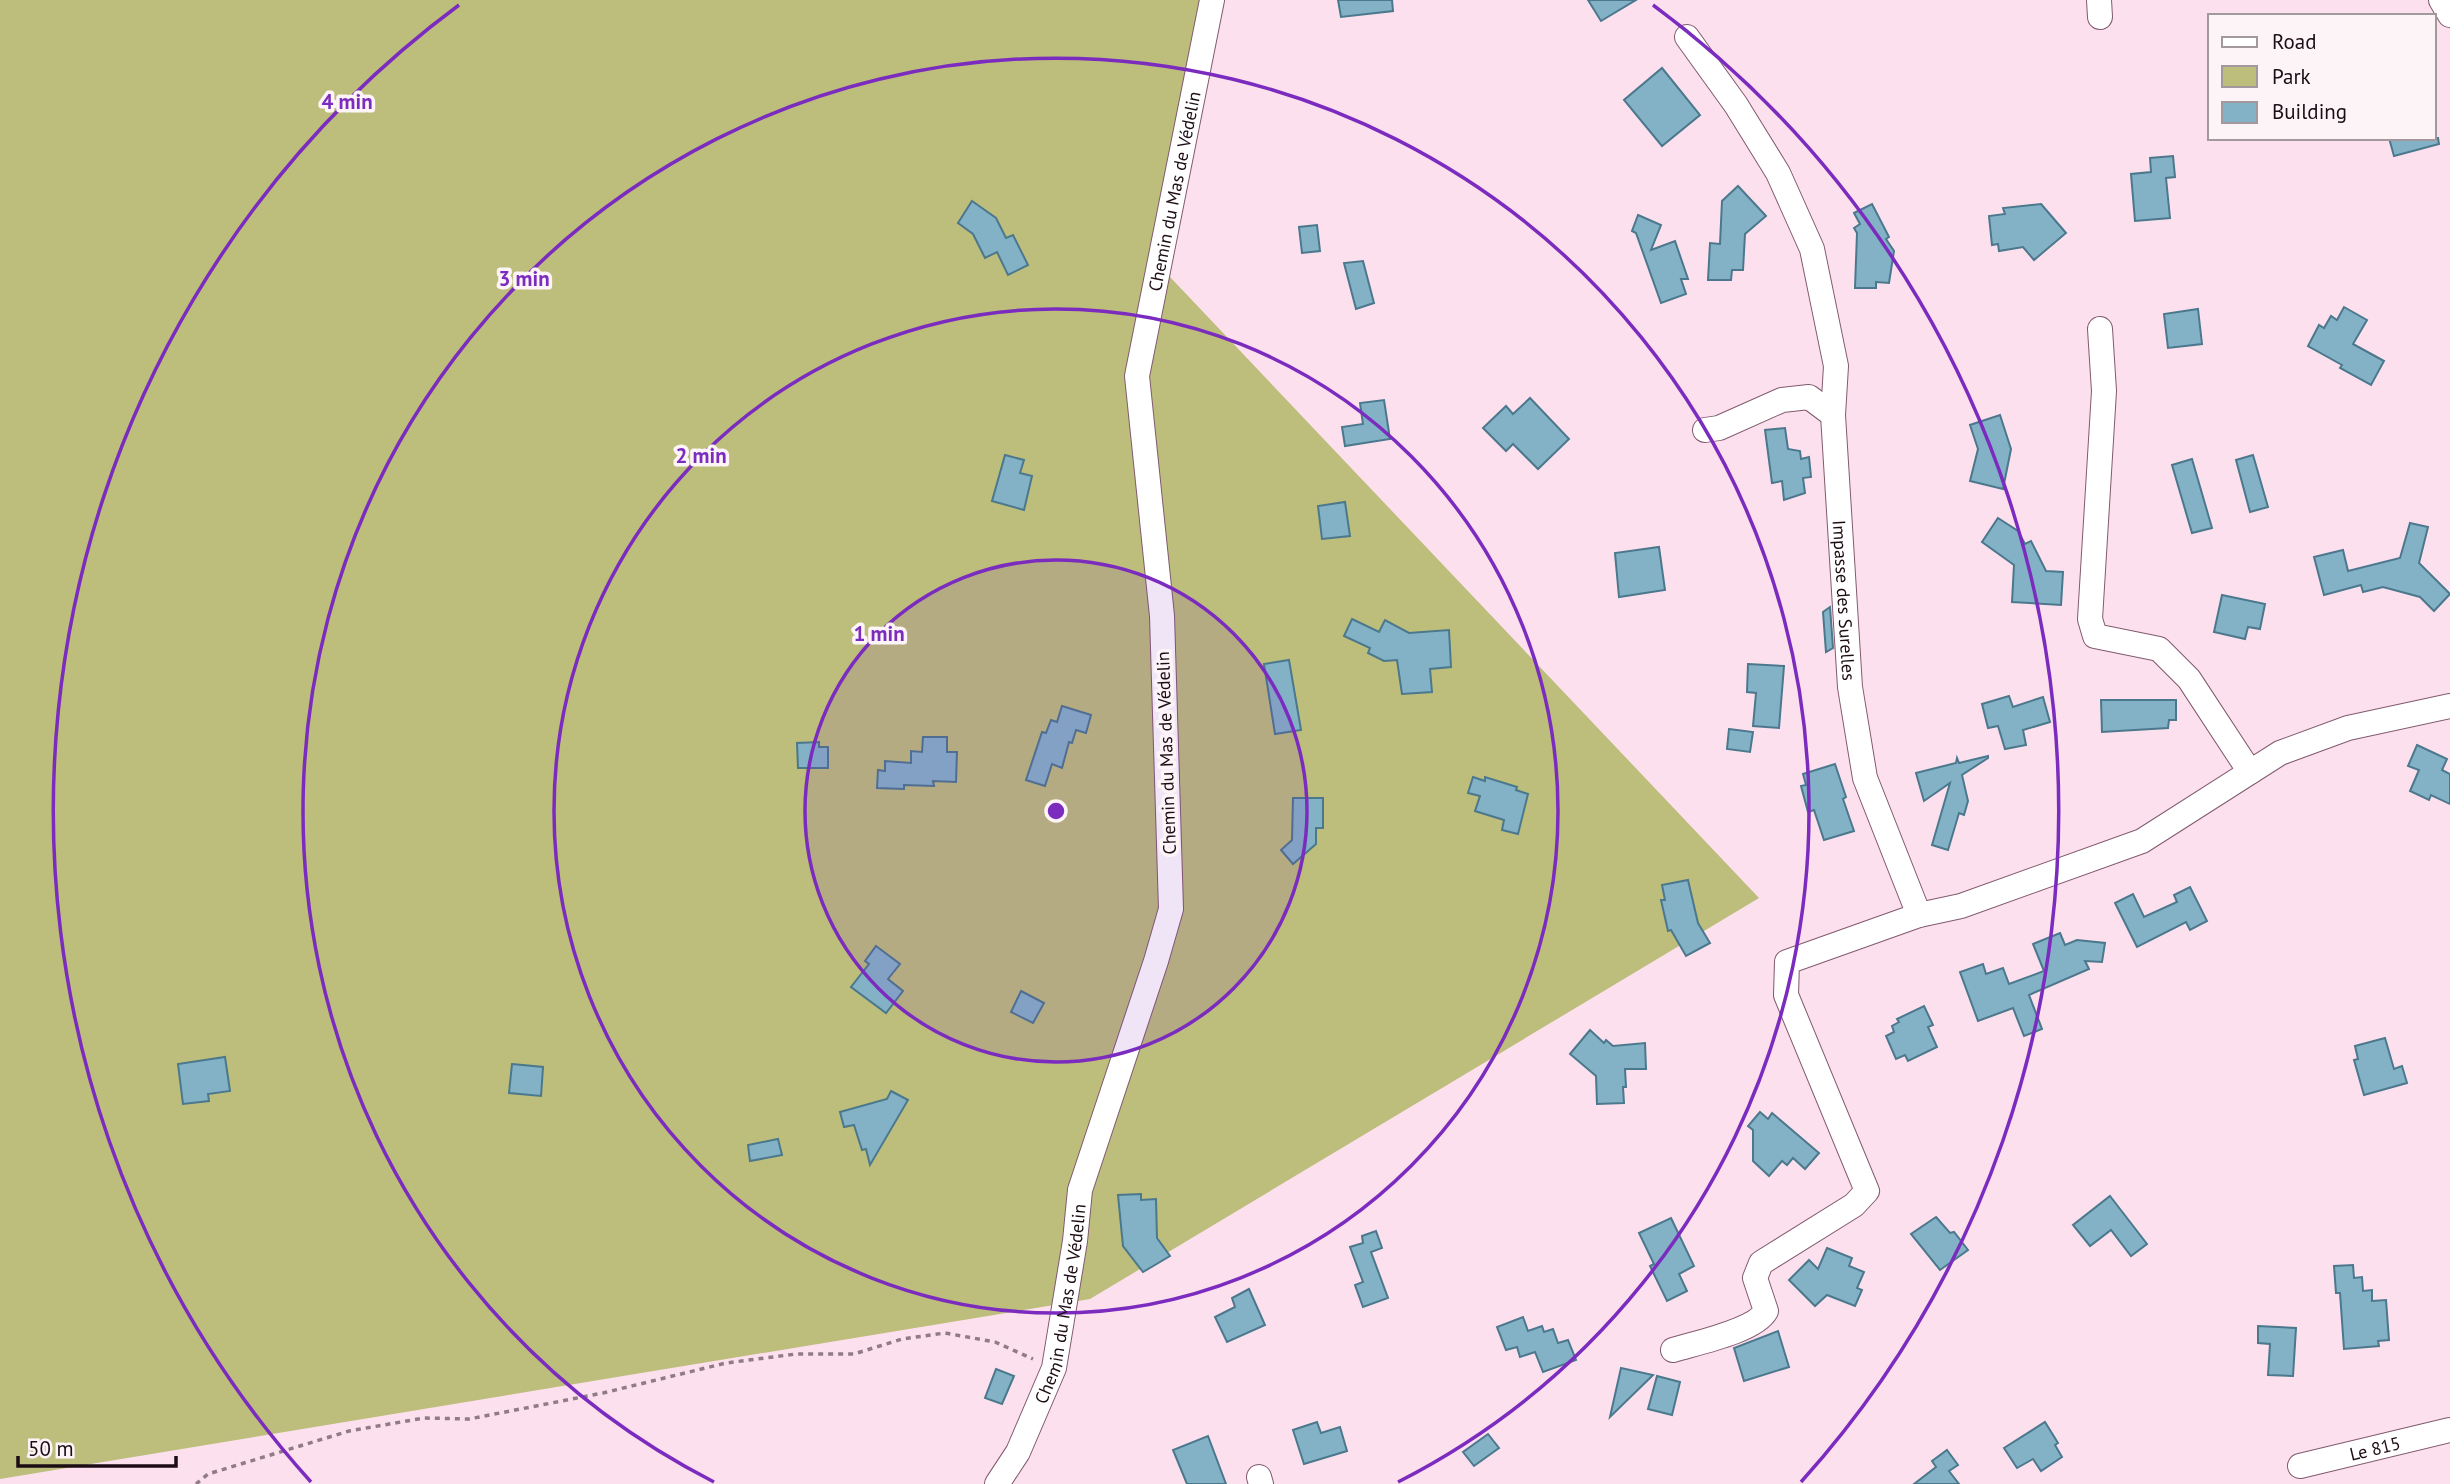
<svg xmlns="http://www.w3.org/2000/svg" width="2450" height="1484" font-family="'PT Sans',sans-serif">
<rect width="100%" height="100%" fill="#fce0ee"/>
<!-- green -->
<polygon fill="#bdbd7c" points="0,0 1205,0 1170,277 1759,898 1090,1299 0,1479"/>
<!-- building -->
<g fill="#83b2c7" stroke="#4b788c" stroke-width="2">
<polygon points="1338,0 1392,0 1393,11 1341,17"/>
<polygon points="1588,0 1636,0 1601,21"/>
<polygon points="1662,68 1700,115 1662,146 1624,100"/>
<polygon points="2389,138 2438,138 2439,144 2394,156"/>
<polygon points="2173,156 2175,177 2166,178 2170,218 2135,221 2131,174 2151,172 2150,158"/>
<polygon points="1738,186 1766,216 1745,234 1743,270 1732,270 1731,280 1708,280 1710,243 1720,244 1722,201"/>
<polygon points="972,201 996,218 1006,238 1013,235 1028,265 1008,275 997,252 985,258 973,234 958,223"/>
<polygon points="1872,204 1889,237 1886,239 1894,251 1889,283 1876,282 1876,288 1855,288 1857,233 1854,228 1860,224 1854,213"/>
<polygon points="2041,204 2066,233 2034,260 2023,247 1999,251 1998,244 1992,245 1989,216 2005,214 2003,208"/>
<polygon points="1638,215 1661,225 1651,250 1675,241 1688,279 1681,279 1686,294 1661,303 1636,233 1632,231"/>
<polygon points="1317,225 1320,251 1302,253 1299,227"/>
<polygon points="1363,261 1374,303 1356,309 1344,263"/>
<polygon points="2344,307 2367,320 2353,344 2384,361 2371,385 2340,368 2342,365 2308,346 2319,325 2324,328 2331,316 2337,320"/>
<polygon points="2198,309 2202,344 2168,348 2164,314"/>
<polygon points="1530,398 1569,439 1538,469 1513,444 1506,451 1483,428 1506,406 1513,414"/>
<polygon points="1384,400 1390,439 1345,446 1342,427 1363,424 1360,403"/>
<polygon points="2000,415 2011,449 2003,489 1970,481 1978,449 1970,425"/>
<polygon points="1785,428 1788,449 1800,451 1801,459 1809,457 1811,477 1803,478 1805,493 1784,500 1782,481 1772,483 1765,430"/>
<polygon points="1005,455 1024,460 1020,473 1032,476 1024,510 992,501"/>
<polygon points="2253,455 2268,507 2250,512 2236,460"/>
<polygon points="2192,459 2212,528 2192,533 2172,465"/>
<polygon points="1345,502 1350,536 1322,539 1318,506"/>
<polygon points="1998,518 2018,531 2025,544 2031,541 2046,571 2063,572 2061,605 2012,602 2014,565 1982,542"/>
<polygon points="2410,523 2428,527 2419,563 2450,594 2434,611 2420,597 2383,587 2363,592 2361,585 2324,595 2314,557 2343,550 2348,571 2400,558"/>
<polygon points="1659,547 1665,590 1619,597 1615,553"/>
<polygon points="2222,595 2265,604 2260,629 2248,627 2245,639 2214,632"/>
<polygon points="1830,607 1833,648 1826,652 1823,612"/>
<polygon points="1352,619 1379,632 1385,620 1409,633 1449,630 1451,667 1430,669 1432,692 1402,694 1397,660 1384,661 1368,653 1370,648 1344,636"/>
<polygon points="1289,660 1301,730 1275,734 1264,664"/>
<polygon points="1748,664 1784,666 1779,728 1753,726 1756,693 1747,692"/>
<polygon points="2009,696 2013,707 2043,697 2050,722 2023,730 2026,745 2005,749 1998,726 1988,728 1982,704"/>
<polygon points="2101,700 2176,700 2176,720 2169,720 2168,728 2102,732"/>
<polygon points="1062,706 1091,715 1086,733 1076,730 1072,743 1069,742 1062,768 1052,764 1045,786 1026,780 1042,732 1046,733 1051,720 1057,722"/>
<polygon points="1729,729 1753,732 1750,752 1727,749"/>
<polygon points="923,737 947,737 947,752 957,752 956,782 933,781 934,786 904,785 904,789 877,788 878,770 885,771 885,761 911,763 911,751 922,752"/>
<polygon points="819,742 819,747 828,747 828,768 798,768 797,743"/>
<polygon points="2417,745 2447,759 2442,770 2450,774 2450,804 2431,795 2429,800 2410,791 2419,770 2408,766"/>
<polygon points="1988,756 1988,758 1962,775 1968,801 1964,815 1959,813 1948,850 1932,845 1950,783 1924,801 1916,773 1956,763 1957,758 1959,763"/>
<polygon points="1835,764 1846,797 1843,799 1854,831 1824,840 1814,810 1808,812 1801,786 1806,785 1803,774"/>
<polygon points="1473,777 1485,781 1485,777 1517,787 1516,790 1528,794 1518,834 1502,830 1504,820 1475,811 1480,796 1468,793"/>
<polygon points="1293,798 1323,798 1323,828 1316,828 1316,844 1293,864 1281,850 1292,840"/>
<polygon points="1688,880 1698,923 1710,943 1686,956 1671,930 1668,931 1661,900 1665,900 1662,885"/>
<polygon points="2190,887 2207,921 2190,930 2186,922 2137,947 2115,903 2133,894 2144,917 2177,902 2174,895"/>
<polygon points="2060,933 2065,945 2077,940 2105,943 2102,962 2085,961 2089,969 2029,995 2042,1029 2024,1036 2013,1008 1978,1021 1960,972 1983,964 1986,974 2003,968 2009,984 2044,971 2033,944"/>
<polygon points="876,946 900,964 888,979 903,991 886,1013 851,987 869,964 865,961"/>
<polygon points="1021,991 1044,1003 1033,1023 1011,1012"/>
<polygon points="1924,1006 1933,1025 1928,1027 1937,1047 1908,1061 1905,1055 1896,1059 1886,1036 1894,1032 1892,1026 1899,1022 1897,1019"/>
<polygon points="1590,1030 1604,1043 1606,1040 1613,1046 1645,1043 1646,1069 1625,1069 1626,1087 1623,1087 1624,1103 1597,1104 1596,1076 1570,1054"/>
<polygon points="2385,1038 2394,1069 2402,1066 2407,1083 2364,1095 2354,1060 2358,1059 2355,1046"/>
<polygon points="225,1057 230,1091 208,1094 209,1101 183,1104 178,1064"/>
<polygon points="512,1064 543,1067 541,1096 509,1093"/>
<polygon points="891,1091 908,1100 870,1165 866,1149 862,1150 854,1125 844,1127 840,1112 887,1099"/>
<polygon points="1760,1112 1768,1119 1772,1113 1819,1153 1805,1169 1793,1158 1787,1165 1782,1161 1769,1176 1753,1161 1753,1130 1748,1126"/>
<polygon points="778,1139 782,1155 750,1161 748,1145"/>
<polygon points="1141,1194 1141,1200 1156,1199 1157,1238 1170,1256 1143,1272 1123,1246 1118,1195"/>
<polygon points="2110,1196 2147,1244 2131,1256 2111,1230 2090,1246 2073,1225"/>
<polygon points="1936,1217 1950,1233 1954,1232 1968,1250 1940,1270 1911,1234"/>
<polygon points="1671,1218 1694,1266 1679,1274 1687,1291 1667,1301 1650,1266 1654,1264 1639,1233"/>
<polygon points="1376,1231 1382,1248 1371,1252 1388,1298 1363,1307 1355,1285 1363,1282 1350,1247 1363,1243 1362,1236"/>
<polygon points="1827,1248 1852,1258 1849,1266 1864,1272 1857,1288 1862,1290 1855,1306 1827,1295 1815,1306 1789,1280 1809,1260 1818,1269"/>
<polygon points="2353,1265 2354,1278 2362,1277 2363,1291 2372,1290 2372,1301 2386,1300 2389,1340 2378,1341 2379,1346 2344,1349 2340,1293 2336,1293 2334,1266"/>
<polygon points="1249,1289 1265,1325 1227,1342 1215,1317 1235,1307 1232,1298"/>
<polygon points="1523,1317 1528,1331 1542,1326 1544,1332 1553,1329 1558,1343 1568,1340 1576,1360 1543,1372 1535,1352 1520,1357 1517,1347 1506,1350 1497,1327"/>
<polygon points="2258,1326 2296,1328 2293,1376 2268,1375 2270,1344 2258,1343"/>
<polygon points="1778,1331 1789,1367 1744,1381 1734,1348"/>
<polygon points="1621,1368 1653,1375 1610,1417"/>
<polygon points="996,1369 1014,1376 1002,1404 985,1398"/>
<polygon points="1657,1376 1680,1382 1672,1415 1648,1409"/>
<polygon points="1317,1422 1321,1433 1340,1427 1347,1451 1304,1464 1293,1430"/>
<polygon points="2045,1422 2058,1443 2055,1445 2062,1457 2041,1471 2033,1459 2017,1468 2004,1448"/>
<polygon points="1488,1434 1499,1448 1474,1466 1463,1452"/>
<polygon points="1208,1436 1226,1484 1187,1484 1173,1450"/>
<polygon points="1947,1450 1958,1465 1949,1471 1959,1484 1914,1484 1936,1467 1932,1461"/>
</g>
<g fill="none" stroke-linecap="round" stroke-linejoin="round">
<defs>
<g id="minor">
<polyline points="2099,0 2100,17"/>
<polyline points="2441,0 2450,15"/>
<polyline points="1687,37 1736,105 1778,173 1812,249 1836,366 1833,415"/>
<polyline points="2100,329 2104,391 2090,619 2095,636 2159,649 2189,679 2250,772"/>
<path id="s1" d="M 1705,430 L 1719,428 L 1782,400 L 1809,397 L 1833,415 L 1850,687 L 1865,778 L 1919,915"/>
<path d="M 1673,1350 C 1696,1343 1755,1331 1766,1311 L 1755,1278 L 1761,1263 L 1854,1205 L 1867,1191 L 1786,995 L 1787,962 L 1919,915 L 1961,906 L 2142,841 L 2280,753 L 2348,728 L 2450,706"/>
<path id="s2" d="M 2300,1466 L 2450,1430"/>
<polyline points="1259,1477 1261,1484"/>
<path id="s3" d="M 997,1484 L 1018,1452 L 1054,1368 L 1075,1241 L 1080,1190 L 1156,961 L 1171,909 L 1162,616 L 1137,376 L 1212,0"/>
</g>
</defs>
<!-- minor casing -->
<use href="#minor" stroke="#815a6e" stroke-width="26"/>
<!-- path -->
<polyline stroke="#917b87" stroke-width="3.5" stroke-dasharray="5 5" stroke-linecap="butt" points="196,1484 208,1474 349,1431 424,1418 469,1419 603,1393 726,1363 796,1354 854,1354 902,1339 945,1333 995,1342 1033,1359"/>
<!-- minor -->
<use href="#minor" stroke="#fff" stroke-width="24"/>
</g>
<!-- distance rings -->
<circle cx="1056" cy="811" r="251" fill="#7b2cbf" fill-opacity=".12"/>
<g fill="none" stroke="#7b2cbf" stroke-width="3.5">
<circle cx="1056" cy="811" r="251"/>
<circle cx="1056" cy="811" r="502"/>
<path d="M714 1482A753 753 0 1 1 1398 1482"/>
<path d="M311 1482A1003 1003 0 0 1 459 5M1653 5A1003 1003 0 0 1 1801 1482"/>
</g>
<g text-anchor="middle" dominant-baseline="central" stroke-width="7" stroke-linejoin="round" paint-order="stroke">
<!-- street labels -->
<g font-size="18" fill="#1c0d15" stroke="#fdf4f8">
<text stroke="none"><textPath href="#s3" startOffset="1328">Chemin du Mas de Védelin</textPath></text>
<text stroke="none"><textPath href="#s1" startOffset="326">Impasse des Surelles</textPath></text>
<text transform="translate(1166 753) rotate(-92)">Chemin du Mas de Védelin</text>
<text stroke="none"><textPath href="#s3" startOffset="194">Chemin du Mas de Védelin</textPath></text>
<text stroke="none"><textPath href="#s2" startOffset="77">Le 815</textPath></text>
</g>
</g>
<circle cx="1056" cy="811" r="10" fill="#7b2cbf" stroke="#fdf4f8" stroke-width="3.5"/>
<g font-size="21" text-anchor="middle" font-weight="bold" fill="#7b2cbf" stroke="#fdf4f8" stroke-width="7" stroke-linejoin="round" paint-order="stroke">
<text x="347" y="109">4 min</text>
<text x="524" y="286">3 min</text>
<text x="701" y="463">2 min</text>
<text x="879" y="641">1 min</text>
</g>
<!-- legend -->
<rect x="2208" y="14" width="228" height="126" fill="#fdf4f8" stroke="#a3989d" stroke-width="2"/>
<rect x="2222" y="37" width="35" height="10" fill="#ffffff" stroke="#a3989d" stroke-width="2"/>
<text x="2272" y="49" font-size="21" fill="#1c0d15">Road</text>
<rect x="2222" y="66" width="35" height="21" fill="#bdbd7c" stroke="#a3989d" stroke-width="2"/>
<text x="2272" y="84" font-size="21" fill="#1c0d15">Park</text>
<rect x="2222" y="102" width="35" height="21" fill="#83b2c7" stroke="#a3989d" stroke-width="2"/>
<text x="2272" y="119" font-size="21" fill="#1c0d15">Building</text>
<!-- scale -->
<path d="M18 1456v10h158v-10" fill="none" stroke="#1c0d15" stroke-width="3.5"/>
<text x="28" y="1456" font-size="21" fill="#1c0d15" stroke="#fdf4f8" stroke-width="5" paint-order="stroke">50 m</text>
</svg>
